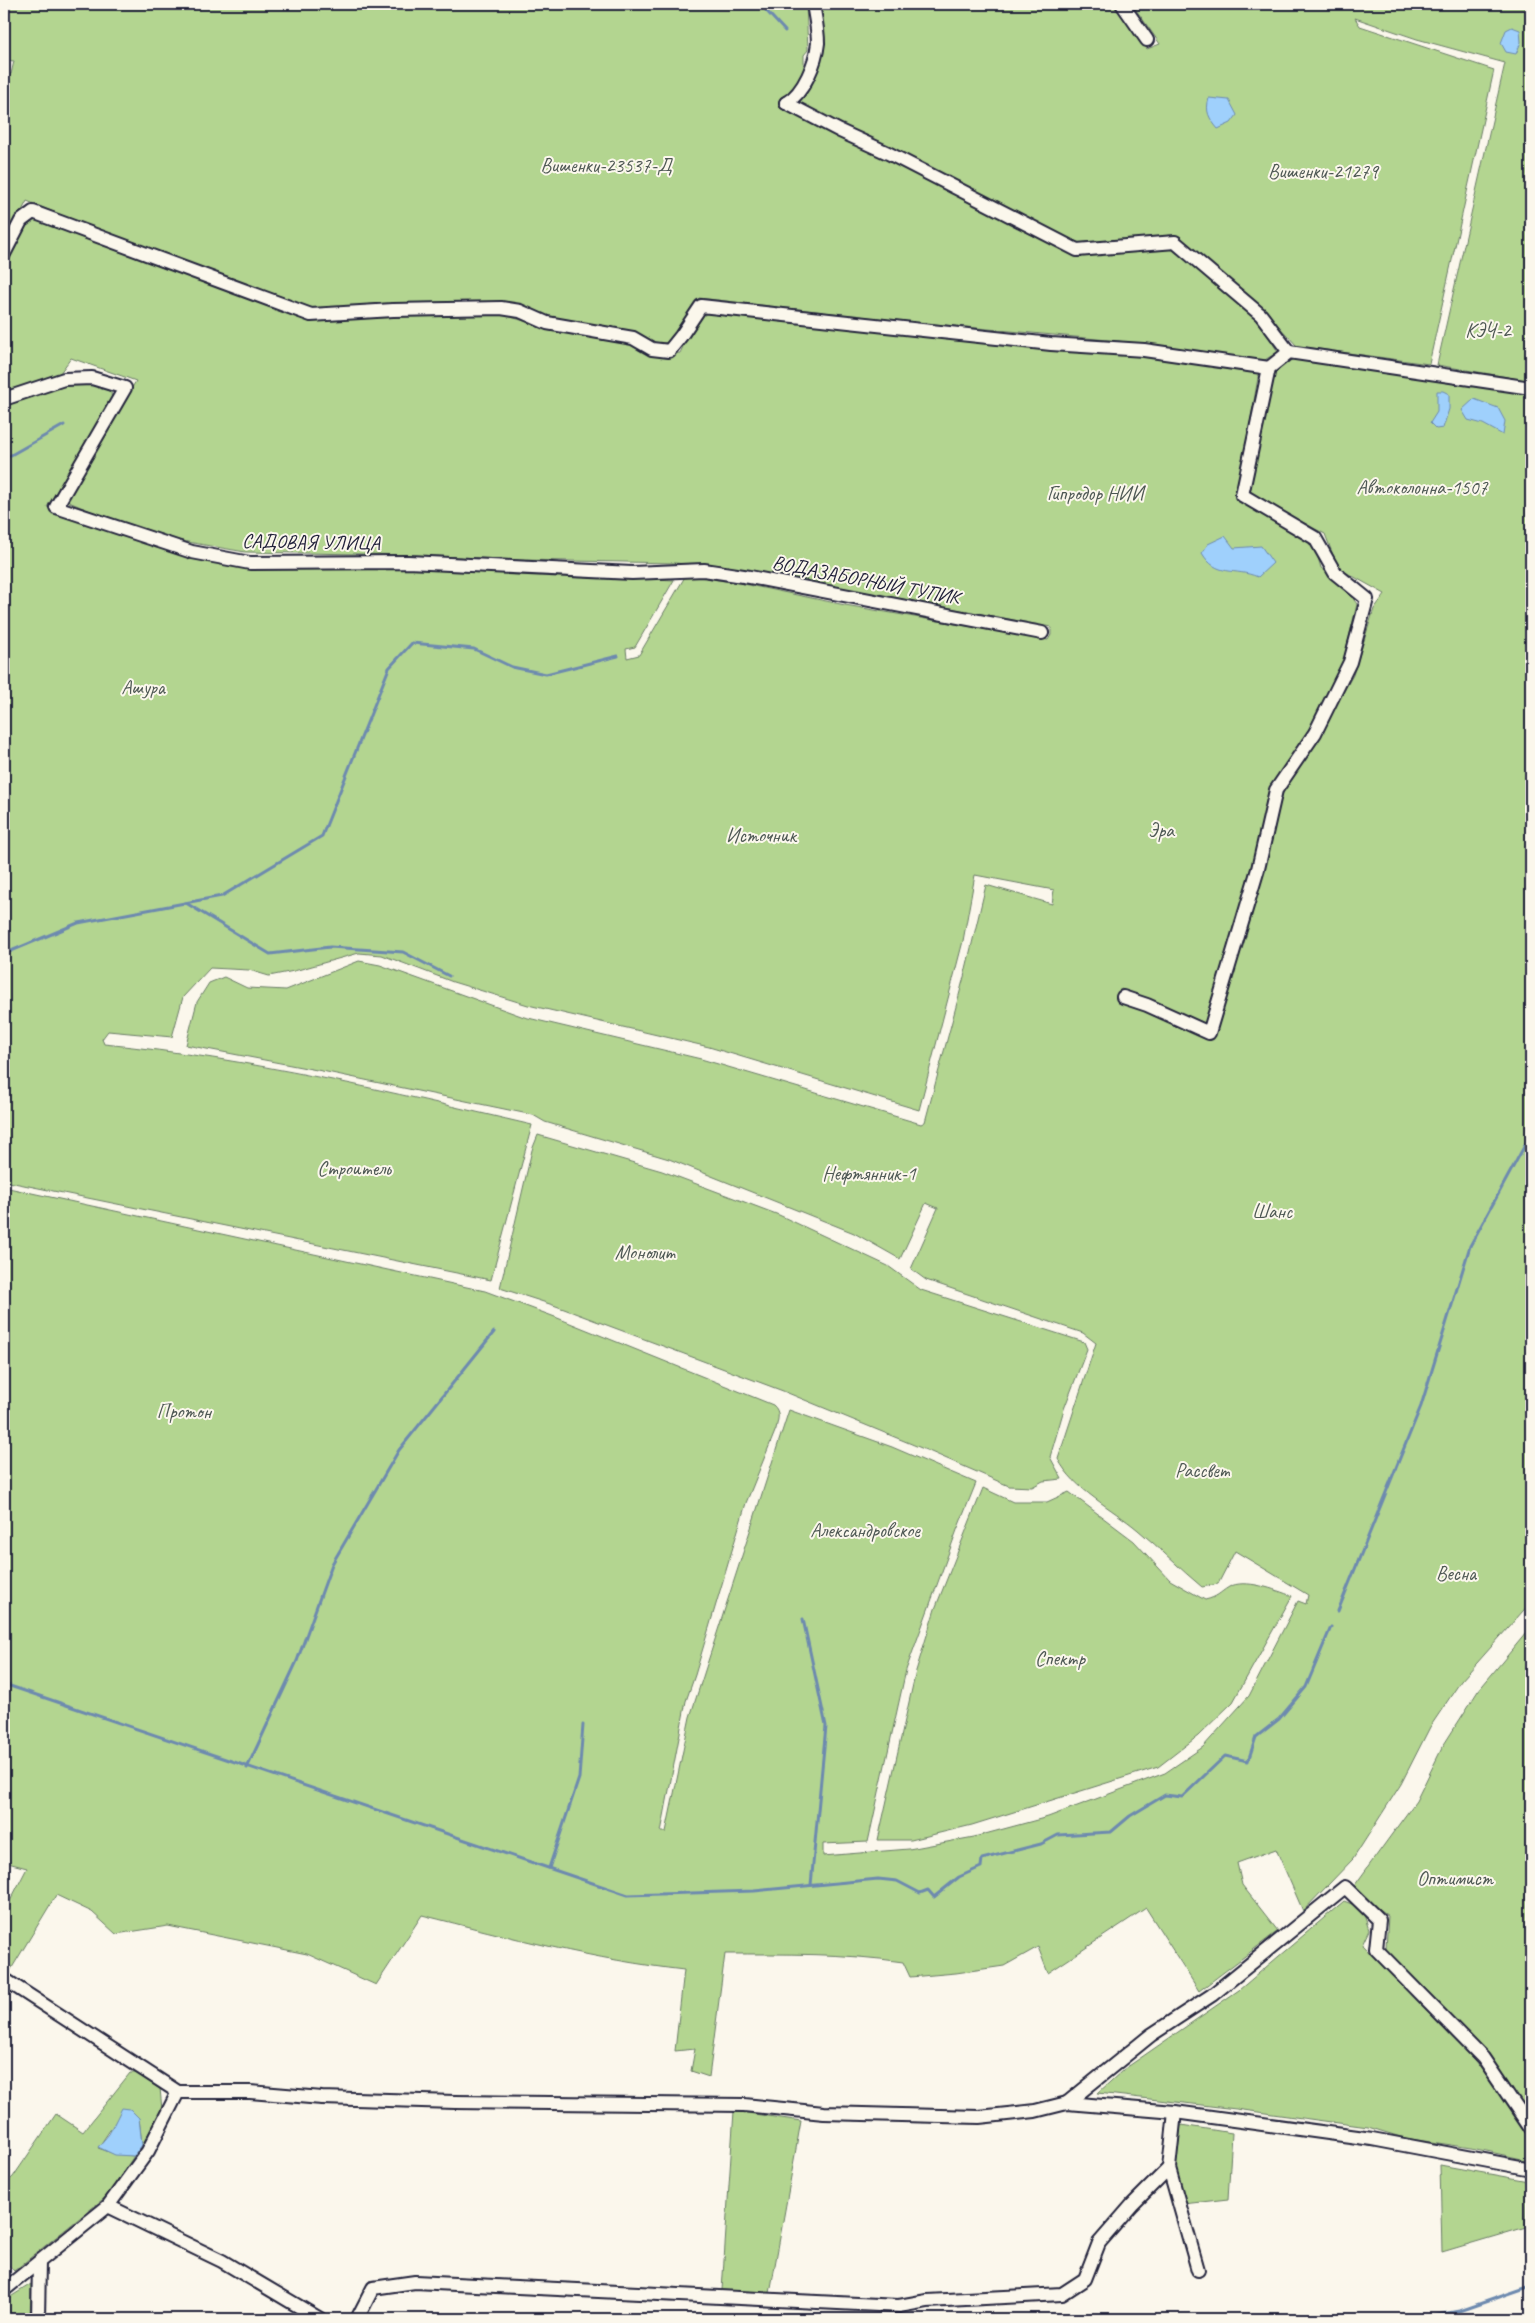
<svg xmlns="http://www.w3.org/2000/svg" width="1535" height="2323" font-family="Caveat,sans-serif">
<rect width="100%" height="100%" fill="#fbf7ec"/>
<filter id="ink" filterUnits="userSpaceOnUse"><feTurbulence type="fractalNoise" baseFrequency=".02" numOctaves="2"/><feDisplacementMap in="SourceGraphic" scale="10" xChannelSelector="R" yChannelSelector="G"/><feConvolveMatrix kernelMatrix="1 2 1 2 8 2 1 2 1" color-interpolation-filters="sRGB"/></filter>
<g filter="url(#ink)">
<!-- green -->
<g fill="#b3d590" stroke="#6a7c66">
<polygon points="4,4 806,4 808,50 804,55 804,78 783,100 1076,255 1171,246 1256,316 1278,352 1258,364 1119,341 912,322 699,298 669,342 653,345 554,319 528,307 494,302 418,308 357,306 311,312 175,262 27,201 4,245 4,73 11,74 14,61 4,60"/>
<polygon points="819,4 1116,4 1147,49 1160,44 1132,4 1531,4 1531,381 1437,365 1505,63 1417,39 1355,18 1360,26 1494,70 1429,364 1297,346 1264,310 1211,268 1180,236 1081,245 795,105 809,85"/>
<path d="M 35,217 L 308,320 L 361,315 L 389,317 L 494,312 L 558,331 L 631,345 L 664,354 L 680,353 L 698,315 L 704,311 L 1134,355 L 1259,372 L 1237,498 L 1315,547 L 1321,568 L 1340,581 L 1357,604 L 1341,671 L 1307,732 L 1276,777 L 1207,1024 L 1121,989 L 1119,998 L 1213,1040 L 1285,786 L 1315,742 L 1353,675 L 1374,609 L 1385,594 L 1338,568 L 1325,534 L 1247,493 L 1275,369 L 1296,356 L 1531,393 L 1531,1602 L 1461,1681 L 1430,1727 L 1401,1784 L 1353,1859 L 1303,1911 L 1276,1849 L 1237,1863 L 1242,1885 L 1278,1931 L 1199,1991 L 1146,1908 L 1048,1973 L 1038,1947 L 1004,1966 L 956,1973 L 910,1977 L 903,1962 C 843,1953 785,1954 725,1954 L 709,2077 L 691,2071 L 695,2049 L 675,2051 L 684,1970 C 595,1960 509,1937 422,1915 L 376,1985 L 307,1954 L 168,1926 L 116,1934 L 92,1912 L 56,1895 L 10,1971 L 4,1968 L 4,1913 L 27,1868 L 4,1862 L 4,1187 L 485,1291 L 555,1317 L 773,1405 C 781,1412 778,1419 776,1429 L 746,1503 L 695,1675 L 686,1701 L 661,1832 L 666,1832 L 690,1717 L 789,1410 L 892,1447 L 976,1483 L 957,1530 L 906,1670 L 868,1842 L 823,1844 L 823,1856 L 909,1849 L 974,1837 L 1048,1817 L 1165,1773 L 1203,1747 L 1249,1696 L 1298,1601 L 1306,1604 L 1308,1595 L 1235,1551 L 1218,1584 L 1202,1587 C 1180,1569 1160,1548 1138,1530 C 1112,1508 1074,1490 1058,1459 L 1096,1343 L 1083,1333 L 926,1280 L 911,1269 L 938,1208 L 926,1203 L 900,1259 L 854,1233 L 669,1159 L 545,1122 L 533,1115 L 322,1071 L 186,1045 L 197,1002 L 209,983 L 224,977 L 247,988 L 286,990 L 359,961 L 380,965 L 524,1017 L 701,1059 L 921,1124 L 925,1122 L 965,973 L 986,885 L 1052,904 L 1054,890 L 975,875 L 963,941 L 919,1110 L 709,1047 L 528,1005 L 453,982 L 382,955 L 359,953 L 294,971 L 269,976 L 249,970 L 210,968 L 183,997 L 172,1037 L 108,1031 L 102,1039 L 104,1044 C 249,1058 391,1092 532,1125 L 491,1280 L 4,1181 L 4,404 C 37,393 78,372 111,392 L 112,402 L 47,507 L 179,552 L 247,566 L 386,565 L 674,580 L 635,647 L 626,649 L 627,658 L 639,655 L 686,575 L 744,584 L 845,605 L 1048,640 L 1051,635 L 1051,627 L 748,570 L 675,563 L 521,560 L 418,555 L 245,552 L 176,540 L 117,522 L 64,500 L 136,381 L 71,358 L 60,373 L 4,393 L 4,260 L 26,225 Z"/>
<polygon points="538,1135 662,1171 779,1215 888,1266 921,1290 1084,1342 1087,1349 1064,1409 1050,1457 1062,1479 1043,1481 1032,1487 1009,1486 931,1452 783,1391 556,1306 500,1288 532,1150"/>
<path d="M 983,1488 L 1013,1502 L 1047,1502 L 1069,1492 L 1134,1541 L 1170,1580 L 1205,1600 C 1218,1597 1219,1593 1229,1587 C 1245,1578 1276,1590 1292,1596 L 1233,1702 L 1198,1736 L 1158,1767 L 972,1825 L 911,1840 L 878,1840 L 916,1671 L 935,1609 Z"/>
<polygon points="1531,1627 1531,2118 1489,2057 1386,1949 1388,1916 1352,1889 1416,1801 1443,1746 1478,1691"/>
<polygon points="1344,1901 1362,1908 1369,1930 1362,1945 1475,2061 1531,2136 1531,2161 1472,2148 1404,2138 1368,2127 1236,2109 1098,2093 1123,2070 1239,1990"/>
<polygon points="130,2073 138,2073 160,2088 162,2110 142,2145 139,2118 118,2118 98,2148 115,2154 134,2156 107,2196 14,2271 4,2260 4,2185 13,2177 56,2114 83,2132"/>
<polygon points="734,2111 801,2121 770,2293 722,2290"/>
<polygon points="1181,2125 1232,2133 1228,2199 1183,2204 1175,2173"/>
<polygon points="1440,2165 1528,2181 1526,2227 1442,2252"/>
<polygon points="31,2284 30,2319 4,2319 4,2301"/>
</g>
<!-- water -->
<g fill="#9fd0fc" stroke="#6d8aaf">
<polygon points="1512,27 1520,30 1521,42 1516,54 1506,52 1501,43 1506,30"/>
<path d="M 1209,98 L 1229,100 L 1237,115 L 1231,123 L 1218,129 C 1209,118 1205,112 1209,98 Z"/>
<polygon points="1437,391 1443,391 1449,394 1449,409 1443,428 1436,429 1430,423 1437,412"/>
<polygon points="1474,399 1498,408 1505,421 1503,435 1483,424 1468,420 1462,410"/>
<path d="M 1225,536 L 1234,548 L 1261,546 L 1273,563 L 1258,577 C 1234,567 1217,578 1202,553 L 1208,544 Z"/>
<polygon points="122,2108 130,2109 139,2118 142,2145 134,2156 115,2155 98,2147 109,2134"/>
</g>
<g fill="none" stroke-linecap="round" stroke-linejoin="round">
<!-- stream -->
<g stroke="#6d8aaf" stroke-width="3">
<polyline points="760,4 785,31"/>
<polyline points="4,459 64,425"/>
<polyline points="186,903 270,954 330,947 403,952 449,976"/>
<polyline points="4,954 78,923 222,896 322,836 389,668 412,643 474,649 512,667 546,674 618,656"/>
<polyline points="1338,1611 1421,1406 1470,1246 1531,1134"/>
<polyline points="803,1619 826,1726 811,1885"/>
<polyline points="4,1684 628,1895 754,1891 878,1879 897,1881 920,1893 928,1890 934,1897 959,1877 981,1867 982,1859 1041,1844 1058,1835 1111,1832 1130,1816 1165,1795 1182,1797 1225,1756 1248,1761 1256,1737 1279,1719 1306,1687 1331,1627"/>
<polyline points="247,1768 297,1661 332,1564 399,1450 494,1332"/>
<polyline points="549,1868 579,1778 583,1725"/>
<polyline points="1416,2319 1459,2311 1531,2286"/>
</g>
<defs>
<g id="minor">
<polyline points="1122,4 1147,40"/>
<polyline points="786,103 840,131 888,153 1077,250 1175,242 1261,315 1289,352"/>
<path d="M 786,103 C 804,93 816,62 818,43 C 818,30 815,16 813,4"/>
<polyline points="4,254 21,221 33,212 311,315 393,310 501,308 520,311 547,323 633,338 652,349 669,351 681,336 701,306 1051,344 1144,350 1269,368"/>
<polyline points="4,399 64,379 92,378 125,388 56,507 192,552 250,563 408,562 632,573 704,570 750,577 1042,633"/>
<polyline points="1123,997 1147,1005 1209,1033 1258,869 1276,790 1315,733 1350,662 1367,599 1335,573 1315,538 1242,495 1269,368 1289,352 1531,388"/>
<polyline points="4,1979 178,2092"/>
<polyline points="1067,2103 1151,2035 1212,1995 1345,1887 1379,1920 1376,1949 1483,2058 1531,2129"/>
<polyline points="1175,2112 1169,2168 1198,2270"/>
<polyline points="108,2206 222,2261 320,2319"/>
<polyline points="4,2290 108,2206 148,2151 178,2092 250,2092 322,2098 455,2102 744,2105 824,2113 979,2117 1035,2111 1067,2103 1175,2112 1372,2139 1531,2169"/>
<polyline points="38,2319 39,2262"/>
<polyline points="357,2319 373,2288 415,2282 899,2306 927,2301 1062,2294 1085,2279 1099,2243 1132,2205 1169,2168"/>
</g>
</defs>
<!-- minor casing -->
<use href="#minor" stroke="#22223b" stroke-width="16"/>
<!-- minor -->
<use href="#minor" stroke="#fbf7ec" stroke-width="12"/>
</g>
</g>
<g text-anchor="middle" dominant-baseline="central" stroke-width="4" stroke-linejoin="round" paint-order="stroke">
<!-- park labels -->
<g font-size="20" fill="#4e5854" stroke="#fbf7ec">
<text x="606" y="165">Вишенки-23537-Д</text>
<text x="1323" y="171">Вишенки-21279</text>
<text x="1488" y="330">КЭЧ-2</text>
<text x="1422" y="487">Автоколонна-1507</text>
<text x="1095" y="493">Гипродор НИИ</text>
<text x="143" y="687">Ашура</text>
<text x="1161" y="830">Эра</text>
<text x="761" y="835">Источник</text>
<text x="354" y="1168">Строитель</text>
<text x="869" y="1173">Нефтянник-1</text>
<text x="1272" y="1211">Шанс</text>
<text x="645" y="1252">Монолит</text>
<text x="184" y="1411">Протон</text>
<text x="1202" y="1470">Рассвет</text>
<text x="865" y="1530">Александровское</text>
<text x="1456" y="1573">Весна</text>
<text x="1060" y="1658">Спектр</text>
<text x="1455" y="1878">Оптимист</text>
</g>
<!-- street labels -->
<g font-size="20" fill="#22223b" stroke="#fbf7ec">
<text transform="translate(311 542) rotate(1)">САДОВАЯ УЛИЦА</text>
<text transform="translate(866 580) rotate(11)">ВОДАЗАБОРНЫЙ ТУПИК</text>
</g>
</g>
<!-- margin -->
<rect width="1535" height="2323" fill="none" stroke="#fbf7ec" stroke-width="20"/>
<rect x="10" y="10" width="1515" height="2303" fill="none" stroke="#22223b" stroke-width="2" filter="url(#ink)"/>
</svg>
